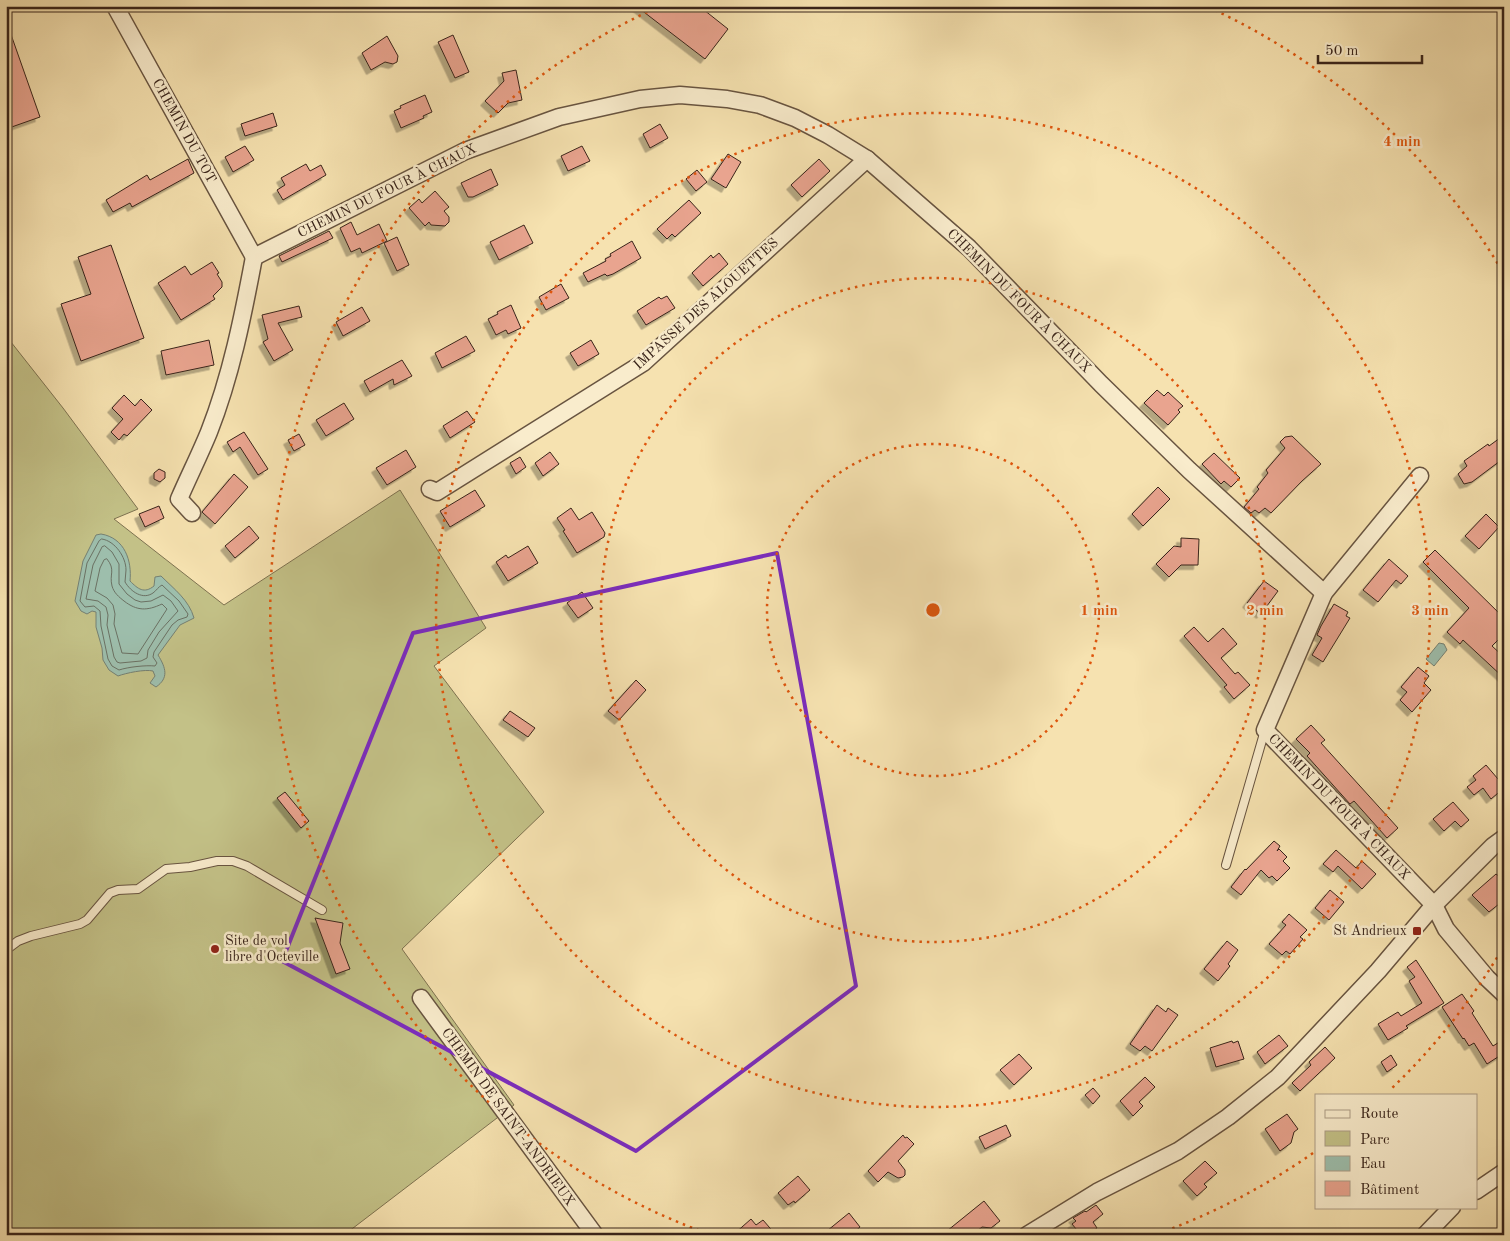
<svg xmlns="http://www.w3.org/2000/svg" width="1510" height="1241" font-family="'Old Standard TT',serif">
<defs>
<filter id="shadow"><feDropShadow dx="-4.5" dy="4.5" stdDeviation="0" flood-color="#0004"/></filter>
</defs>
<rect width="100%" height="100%" fill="#f6e2b0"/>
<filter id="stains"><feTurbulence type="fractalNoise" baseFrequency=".004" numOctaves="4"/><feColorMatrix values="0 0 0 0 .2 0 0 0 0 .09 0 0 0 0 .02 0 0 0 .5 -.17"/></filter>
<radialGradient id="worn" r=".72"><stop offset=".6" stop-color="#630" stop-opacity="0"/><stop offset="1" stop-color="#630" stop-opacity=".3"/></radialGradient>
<!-- green -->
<polygon fill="#c3c187" stroke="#7e7250" points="7,337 63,408 138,509 114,519 224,605 400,490 486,628 434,666 544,812 402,949 514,1105 344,1235 6,1235"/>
<!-- water -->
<g fill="#9dbeac" stroke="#758072">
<path d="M 101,534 C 125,538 132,561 130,581 C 138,589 144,594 154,586 L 155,577 L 161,576 C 174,589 189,600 194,618 L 180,625 L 158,655 C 166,668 169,678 156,687 L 150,683 L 155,676 L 153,671 C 145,669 126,673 118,676 L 109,670 L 103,660 L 102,648 L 96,627 L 96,612 L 92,611 L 87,614 L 81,611 L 75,601 L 83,561 L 96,535 Z"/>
<polygon points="1439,643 1444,644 1447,650 1434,666 1426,659"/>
</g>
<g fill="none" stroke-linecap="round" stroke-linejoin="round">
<!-- shore -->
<g stroke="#6b7163" stroke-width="1">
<path d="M 102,539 C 115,541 126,557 126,570 C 126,574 125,578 125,582 C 131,592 143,600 153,593 C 157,590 158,587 162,585 L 179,601 L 188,614 L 187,617 L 178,620 L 172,625 L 154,652 L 153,657 L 157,663 L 155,666 C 146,665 128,667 119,670 L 112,666 L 108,659 L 101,626 L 100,611 L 94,606 L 85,607 L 80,601 L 87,563 L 99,541 Z"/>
<polygon points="105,546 112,552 119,564 119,584 127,594 135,600 141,602 151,601 163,595 171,601 178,611 159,632 148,650 147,658 141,661 120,663 117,662 114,657 107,625 108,615 106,607 98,601 86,599 93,565 102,547"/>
<path d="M 107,559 C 116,570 109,574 112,586 C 114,593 119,597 124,601 C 137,611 147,611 162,604 L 167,609 L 138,654 L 122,653 L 114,624 L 115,614 L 113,605 L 107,598 L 95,591 L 100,568 L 104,560 Z"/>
</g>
</g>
<!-- building -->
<g fill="#e9a48f" stroke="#39241a" filter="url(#shadow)">
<polygon points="636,6 699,6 728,29 705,59"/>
<polygon points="6,26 8,26 40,117 6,129"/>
<polygon points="453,35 469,72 455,78 438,42"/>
<polygon points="387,36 398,56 397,62 393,64 385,62 371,70 362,53"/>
<polygon points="516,70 522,100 508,103 498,113 485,101 504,81 502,73"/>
<polygon points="425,95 432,112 423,116 424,118 401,128 394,111 401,108 400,106"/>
<polygon points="273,113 277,126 245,136 241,124"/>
<polygon points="660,124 668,138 650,148 643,134"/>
<polygon points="245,146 254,160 233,172 225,157"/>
<polygon points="582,146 590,161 568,171 561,156"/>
<polygon points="728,154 741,162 726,188 711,179"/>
<polygon points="188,159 194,173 132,207 130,203 113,212 106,200 147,175 150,180"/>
<polygon points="819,159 830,171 802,197 791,185"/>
<polygon points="306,164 310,171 321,165 326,175 283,200 277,190 285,185 281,178"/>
<polygon points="491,169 498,185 473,197 468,197 461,183"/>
<polygon points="697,170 707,182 696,191 686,179"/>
<polygon points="435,191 449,207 444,211 449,217 449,222 445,226 431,225 429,222 425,226 409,208 419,199 422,203"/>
<polygon points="689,200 701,213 675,237 672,234 667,239 657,229"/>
<polygon points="351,222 357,235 379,224 387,241 362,253 360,248 351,252 340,228"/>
<polygon points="524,225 533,243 499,260 490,242"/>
<polygon points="329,231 333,238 282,262 279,256"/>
<polygon points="397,237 409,265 397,271 384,243"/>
<polygon points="632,241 641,258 613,274 607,276 605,274 588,282 583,273 606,261 605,259 611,256 610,254"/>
<polygon points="111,245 144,338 81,361 61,304 91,294 78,257"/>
<polygon points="719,253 728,264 703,286 692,273 711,255 713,258"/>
<polygon points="212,262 219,273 217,274 222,282 222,287 213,296 215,299 181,320 158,283 185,266 191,275"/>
<polygon points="561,284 569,298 546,310 539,297"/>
<polygon points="667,296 675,308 646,325 637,311 659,297 661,299"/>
<polygon points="511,305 521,328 508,334 506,330 496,335 488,319 498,314 497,312"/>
<polygon points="299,306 302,317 278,323 293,350 274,361 263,342 268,339 262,315"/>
<polygon points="362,307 370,321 343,336 336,322"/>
<polygon points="466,336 475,351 442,368 435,353"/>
<polygon points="209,340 214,365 166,375 161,351"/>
<polygon points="591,340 599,354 578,366 570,353"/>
<polygon points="402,360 412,376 394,385 393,379 370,392 364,381"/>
<polygon points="1157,390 1164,396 1168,392 1183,406 1178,410 1180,412 1168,425 1144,403"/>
<polygon points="124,395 135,406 141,399 152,410 127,436 124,434 119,440 111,432 123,419 112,408"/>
<polygon points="344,403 354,419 326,436 316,420"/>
<polygon points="467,411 475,422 450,438 443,426"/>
<polygon points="244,432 268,469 258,475 240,447 233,452 227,442"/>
<polygon points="299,434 305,445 294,451 288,440"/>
<polygon points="1504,435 1504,458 1472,482 1464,484 1458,474 1467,466 1464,461 1488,444 1489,446"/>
<polygon points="1292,436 1321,464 1302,481 1271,513 1265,508 1259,513 1255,510 1251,513 1244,507 1259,489 1257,487 1268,473 1266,470 1285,448 1280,442 1285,437"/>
<polygon points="406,450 416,467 387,485 376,468"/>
<polygon points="550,452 559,464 543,476 535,463"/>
<polygon points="1214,453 1240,478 1231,487 1224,481 1221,484 1202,464"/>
<polygon points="520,457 526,467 516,474 510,463"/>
<polygon points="159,469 165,472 165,478 160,482 154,479 154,473"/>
<polygon points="234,474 248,487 215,524 202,512"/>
<polygon points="1158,487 1170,499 1143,526 1132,514"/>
<polygon points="475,490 485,506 450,527 440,511"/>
<polygon points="159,506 164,518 145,527 139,514"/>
<polygon points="571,508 579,520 592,512 605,533 604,537 577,553 563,531 565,530 557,518"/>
<polygon points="1486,514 1499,527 1479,549 1465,536"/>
<polygon points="249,526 259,538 235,558 225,546"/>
<polygon points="1181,538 1199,539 1198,565 1181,565 1169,577 1156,564 1174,546 1181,547"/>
<polygon points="528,546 538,563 508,581 496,562 506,555 508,558"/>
<polygon points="1435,550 1504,618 1504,634 1492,646 1504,657 1504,678 1463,640 1460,644 1447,632 1469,608 1423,562"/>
<polygon points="1389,559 1408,576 1401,584 1396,580 1378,602 1363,590"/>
<polygon points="1264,581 1278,591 1261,614 1247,603"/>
<polygon points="582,592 593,608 578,618 567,603"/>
<polygon points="1334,604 1348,612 1346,616 1350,618 1323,662 1312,655 1322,638 1317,635 1321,626"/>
<polygon points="1194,627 1208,642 1223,628 1237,644 1221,658 1235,674 1238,672 1250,685 1234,699 1224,687 1227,685 1184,636"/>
<polygon points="1418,667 1429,676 1424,683 1431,690 1412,712 1400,700 1407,692 1401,687"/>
<polygon points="636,680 646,690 619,720 608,711"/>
<polygon points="510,711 535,728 528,737 503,720"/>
<polygon points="1311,725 1325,740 1321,743 1398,828 1387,838 1354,801 1350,804 1307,756 1310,753 1296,739"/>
<polygon points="1486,765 1504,786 1504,788 1491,799 1483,788 1474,795 1467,787 1476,780 1473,776"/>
<polygon points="285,792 309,821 301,828 277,798"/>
<polygon points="1453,802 1469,820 1461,827 1455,821 1444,831 1433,819"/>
<polygon points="1274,841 1280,846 1277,851 1279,849 1287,857 1283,861 1290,868 1277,881 1272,876 1269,878 1261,870 1241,895 1231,887 1245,869 1246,870"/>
<polygon points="1336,850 1356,868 1362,861 1376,874 1362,889 1338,866 1333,872 1323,864"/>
<polygon points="1496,874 1504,880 1504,893 1499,904 1489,912 1472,895"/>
<polygon points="1330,890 1344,902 1329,920 1315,908"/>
<polygon points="1289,914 1307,930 1300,937 1303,939 1290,954 1286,951 1282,955 1269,944 1286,925 1282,922"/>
<polygon points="315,918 343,923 340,943 350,969 336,974"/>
<polygon points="1227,941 1238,950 1228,964 1230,966 1218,981 1204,969"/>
<polygon points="1416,960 1444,1003 1406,1026 1408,1028 1388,1040 1378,1024 1398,1012 1401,1016 1422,1003 1409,981 1415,977 1407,967"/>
<polygon points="1462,994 1474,1011 1472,1013 1493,1046 1504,1039 1504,1053 1487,1064 1474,1043 1469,1046 1464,1038 1463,1039 1442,1007"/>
<polygon points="1157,1005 1166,1012 1168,1008 1178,1015 1152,1051 1145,1046 1140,1051 1130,1044"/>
<polygon points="1279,1035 1288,1046 1265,1064 1257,1052"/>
<polygon points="1232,1041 1233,1043 1238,1041 1244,1059 1216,1067 1210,1048"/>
<polygon points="1325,1047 1335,1058 1300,1091 1292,1083 1311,1065 1309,1062"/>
<polygon points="1019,1054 1032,1068 1014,1085 1000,1070"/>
<polygon points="1391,1055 1397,1065 1387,1072 1381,1062"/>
<polygon points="1145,1077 1155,1087 1139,1102 1143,1106 1133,1116 1120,1101"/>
<polygon points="1093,1088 1100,1096 1093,1104 1085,1095"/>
<polygon points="1287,1114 1298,1129 1294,1132 1291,1143 1280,1151 1265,1129"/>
<polygon points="1006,1125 1011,1136 985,1149 979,1137"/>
<polygon points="903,1135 905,1138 907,1137 914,1144 898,1161 905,1170 905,1175 903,1177 898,1178 888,1172 878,1182 868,1171"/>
<polygon points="1205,1161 1217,1173 1204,1184 1207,1187 1197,1196 1183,1181"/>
<polygon points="798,1176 810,1190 795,1203 794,1201 788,1205 778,1193"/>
<polygon points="984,1201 1000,1221 991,1228 982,1227 972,1235 969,1235 965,1231 961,1235 942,1235"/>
<polygon points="1096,1205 1103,1214 1093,1222 1097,1228 1088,1235 1081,1235 1072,1224 1076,1221 1073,1218 1085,1211 1086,1212"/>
<polygon points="849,1213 860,1227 851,1235 822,1235"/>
<polygon points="751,1219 756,1225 763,1220 776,1235 733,1235"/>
</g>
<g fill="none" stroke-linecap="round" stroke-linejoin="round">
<defs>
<g id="service">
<polyline points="1226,865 1265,730"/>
<polyline points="6,950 18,941 31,936 80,924 87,920 110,893 118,890 138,889 166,869 190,867 217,861 233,861 247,866 322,910"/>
</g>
<g id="minor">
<polyline points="115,6 254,257"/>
<polyline points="254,257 465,151 559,117 640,99 680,95 727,99 760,105 795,118 828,135 867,159 969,248 1101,384 1189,470 1324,593"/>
<polyline points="1420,476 1324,593 1265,730 1434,905 1446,929 1487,978 1504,994"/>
<polyline points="430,489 437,492 643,363 867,159"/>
<path d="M 192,513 L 179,499 C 189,476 200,454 209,432 C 231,376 243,316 254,257"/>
<polyline points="421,998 595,1235"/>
<polyline points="1476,1191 1504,1172"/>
<polyline points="1027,1235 1097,1192 1178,1151 1228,1117 1278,1077 1378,971 1434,905 1493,846 1504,838"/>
<polyline points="1425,1235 1452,1207"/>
</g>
</defs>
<!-- service casing -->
<use href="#service" stroke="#685440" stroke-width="10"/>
<!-- minor casing -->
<use href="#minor" stroke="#685440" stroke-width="19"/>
<!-- service -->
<use href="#service" stroke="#f9eccc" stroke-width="8"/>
<!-- minor -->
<use href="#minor" stroke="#f9eccc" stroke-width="16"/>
</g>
<!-- marked area -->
<path fill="none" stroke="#7b2cbf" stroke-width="4" stroke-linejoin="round" d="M 777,553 L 856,986 L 636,1151 L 282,961 L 413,633 Z"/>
<!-- distance rings -->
<g fill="none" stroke="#df560d" stroke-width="2.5" stroke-dasharray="2.5 5">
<circle cx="933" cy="610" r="166"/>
<circle cx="933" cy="610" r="332"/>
<circle cx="933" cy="610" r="497"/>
<path d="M1501 951A663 663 0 0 1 1389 1091M1313 1153A663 663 0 0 1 1160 1233M706 1233A663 663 0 0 1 658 7M1208 7A663 663 0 0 1 1501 269"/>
</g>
<!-- markers -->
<g fill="#8f2418" stroke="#f9eccc" stroke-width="2">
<rect x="1412" y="926" width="10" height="10" rx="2.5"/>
<circle cx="215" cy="949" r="5"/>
</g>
<g text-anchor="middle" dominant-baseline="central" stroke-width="5" stroke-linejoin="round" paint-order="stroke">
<!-- street labels -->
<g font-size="14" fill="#39241a" stroke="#f9eccc">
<text transform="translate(184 131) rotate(61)">CHEMIN DU TOT</text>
<text transform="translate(387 191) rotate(-26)">CHEMIN DU FOUR À CHAUX</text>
<text transform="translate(1019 301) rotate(45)">CHEMIN DU FOUR À CHAUX</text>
<text transform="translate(706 304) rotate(-42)">IMPASSE DES ALOUETTES</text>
<text transform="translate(1339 807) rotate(46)">CHEMIN DU FOUR À CHAUX</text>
<text transform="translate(508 1117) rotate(54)">CHEMIN DE SAINT-ANDRIEUX</text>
</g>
<!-- poi labels -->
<g font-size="14" fill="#39241a" stroke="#f9eccc" text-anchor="end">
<text x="1407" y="931">St Andrieux</text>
<text x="225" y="941" text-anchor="start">Site de vol<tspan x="225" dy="16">libre d'Octeville</tspan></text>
</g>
</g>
<circle cx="933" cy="610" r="8" fill="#df560d" stroke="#f9eccc" stroke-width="2.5"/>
<g font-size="15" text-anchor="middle" font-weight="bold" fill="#df560d" stroke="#f9eccc" stroke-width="5" stroke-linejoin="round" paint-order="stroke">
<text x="1402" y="146">4 min</text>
<text x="1099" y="615">1 min</text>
<text x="1265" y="615">2 min</text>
<text x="1430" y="615">3 min</text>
</g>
<!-- margin -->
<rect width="1510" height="1241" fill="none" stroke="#f6e2b0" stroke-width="25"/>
<rect x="8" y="8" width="1495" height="1226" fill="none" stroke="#39241a" stroke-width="2.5"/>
<rect x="12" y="12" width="1485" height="1216" fill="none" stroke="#39241a"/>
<!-- legend -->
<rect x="1315" y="1094" width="162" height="115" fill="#f9eccc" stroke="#ac9c85"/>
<rect x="1325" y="1110" width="25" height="8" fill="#f9eccc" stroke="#ac9c85"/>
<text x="1360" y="1118" font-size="15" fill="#39241a">Route</text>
<rect x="1325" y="1131" width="25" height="15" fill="#c3c187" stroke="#ac9c85"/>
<text x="1360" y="1144" font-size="15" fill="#39241a">Parc</text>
<rect x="1325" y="1156" width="25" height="15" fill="#9dbeac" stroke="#ac9c85"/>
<text x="1360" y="1168" font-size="15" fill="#39241a">Eau</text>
<rect x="1325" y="1181" width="25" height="15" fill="#e9a48f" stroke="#ac9c85"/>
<text x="1360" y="1194" font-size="15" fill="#39241a">Bâtiment</text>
<!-- scale -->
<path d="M1318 55v8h104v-8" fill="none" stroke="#39241a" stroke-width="2.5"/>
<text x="1325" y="55" font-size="15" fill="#39241a" stroke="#f9eccc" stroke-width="4" paint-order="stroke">50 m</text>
<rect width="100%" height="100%" filter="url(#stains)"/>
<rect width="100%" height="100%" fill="url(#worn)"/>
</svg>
